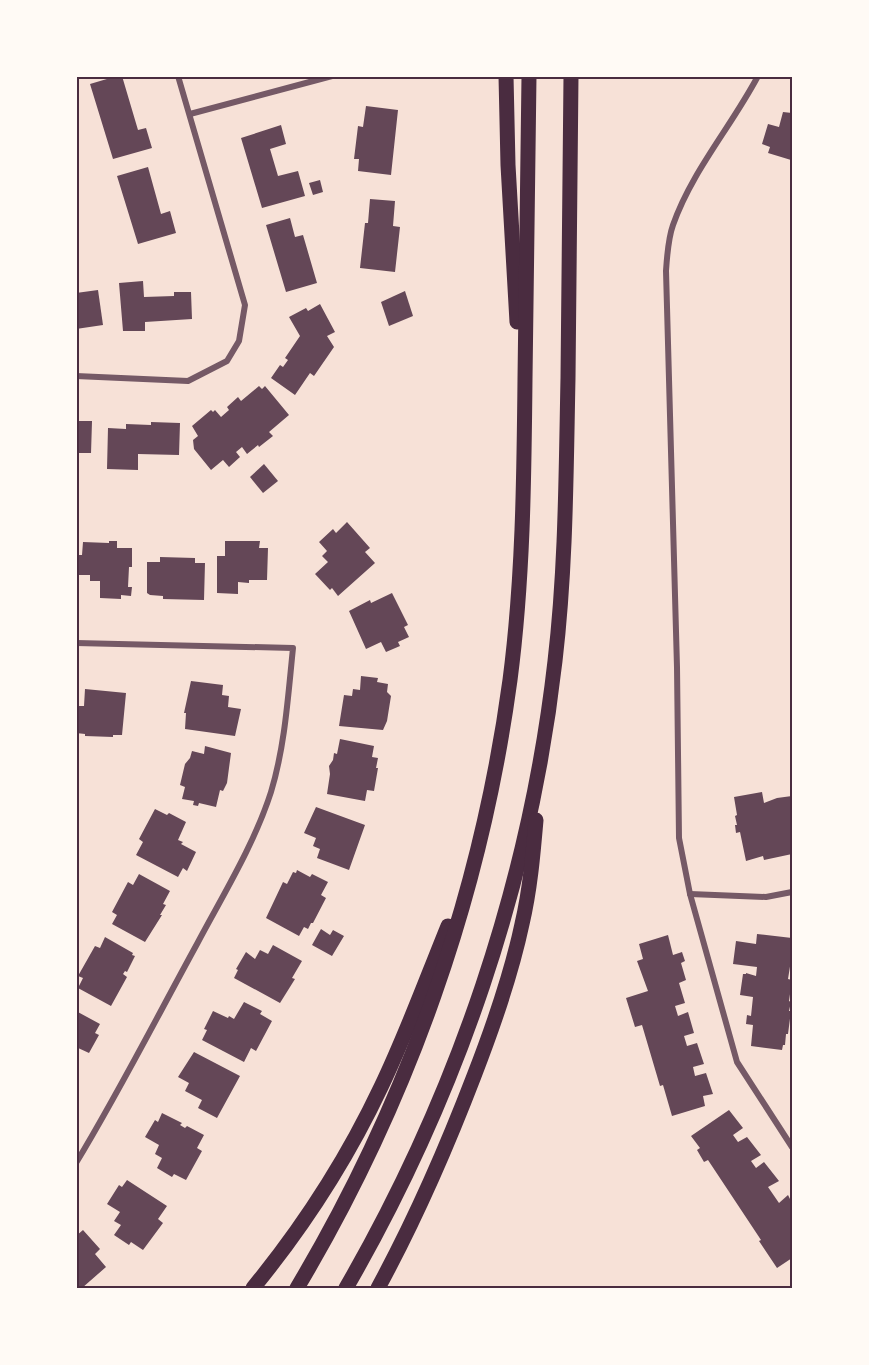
<svg xmlns="http://www.w3.org/2000/svg" width="869" height="1365" font-family="'Asap Condensed',sans-serif">
<rect width="100%" height="100%" fill="#f7e1d7"/>
<!-- building -->
<g fill="#644757">
<polygon points="117,76 122,76 138,130 146,128 152,148 113,159 90,84"/>
<polygon points="366,106 398,110 391,175 358,171 359,159 354,159 358,126 363,127"/>
<polygon points="783,112 792,113 791,160 768,153 770,147 762,144 768,124 779,127"/>
<polygon points="281,125 286,144 270,149 278,176 298,171 305,196 262,208 241,138"/>
<polygon points="148,167 161,214 170,211 176,233 138,244 117,176"/>
<polygon points="320,180 323,192 313,195 309,183"/>
<polygon points="370,199 395,201 393,226 400,227 395,272 360,268 365,223 368,223"/>
<polygon points="290,218 295,237 303,235 317,283 286,292 266,225"/>
<polygon points="143,281 144,297 174,296 174,292 191,292 192,319 145,322 145,331 123,331 119,283"/>
<polygon points="98,290 103,325 76,329 76,293"/>
<polygon points="405,291 413,316 389,326 381,302"/>
<polygon points="320,304 335,332 327,336 334,347 314,376 310,373 295,395 271,378 280,365 283,367 288,360 285,358 300,336 289,317 306,308 308,311"/>
<polygon points="259,386 262,389 265,386 289,415 269,432 273,436 259,447 258,445 247,454 242,447 236,452 240,457 229,467 223,460 211,470 194,449 193,440 198,436 192,426 211,410 213,412 215,410 221,417 229,410 227,407 238,397 241,401"/>
<polygon points="76,421 92,421 91,453 76,453"/>
<polygon points="151,422 180,423 179,455 138,454 138,470 107,469 108,428 126,429 126,424 151,425"/>
<polygon points="264,464 278,481 263,493 250,477"/>
<polygon points="347,522 370,548 365,552 375,563 338,596 332,588 330,590 315,574 328,562 322,556 327,551 319,542 333,529 336,533"/>
<polygon points="109,541 117,541 117,548 132,548 132,567 129,567 128,587 132,587 131,596 121,595 121,599 100,598 100,581 90,581 90,575 79,575 79,555 82,555 83,542 109,543"/>
<polygon points="225,541 260,541 259,548 268,548 267,580 249,580 249,583 238,582 238,594 217,593 217,556 225,556"/>
<polygon points="160,557 195,558 195,563 205,563 204,600 163,599 163,596 150,595 147,593 147,562 160,562"/>
<polygon points="392,593 408,625 404,627 409,637 398,642 400,646 386,652 381,642 366,649 349,611 370,600 371,603"/>
<polygon points="361,676 378,678 377,682 388,684 387,692 391,696 387,721 383,730 339,726 344,695 352,696 353,689 360,690"/>
<polygon points="191,681 223,685 222,695 229,696 228,707 241,709 235,736 185,729 186,713 184,713"/>
<polygon points="85,689 126,693 122,735 113,735 113,737 85,736 85,734 76,733 76,706 84,706"/>
<polygon points="340,739 374,746 372,757 378,758 376,768 378,768 374,791 367,790 365,801 327,794 330,774 329,766 333,760 334,753 337,754"/>
<polygon points="205,746 231,753 227,783 223,791 220,790 216,807 199,803 198,806 193,805 194,801 182,799 185,787 180,785 185,764 190,758 192,751 204,754"/>
<polygon points="762,792 764,803 777,798 792,796 792,854 764,860 763,856 746,861 740,832 736,833 735,825 737,825 735,816 737,815 734,797"/>
<polygon points="316,807 365,825 349,870 317,858 320,849 313,846 316,838 304,833"/>
<polygon points="155,809 167,815 169,813 186,822 178,840 183,842 181,844 196,852 187,871 183,868 178,877 136,855 143,842 139,839"/>
<polygon points="297,870 310,877 312,874 328,882 321,895 326,898 313,923 311,923 308,929 304,927 299,936 266,918 283,882 287,884 293,872 296,873"/>
<polygon points="139,874 170,891 163,904 166,905 160,915 162,915 145,942 112,924 117,915 112,912 128,882 133,885"/>
<polygon points="321,929 330,935 333,930 344,936 332,956 312,945"/>
<polygon points="757,934 792,938 792,954 788,979 792,980 789,1001 791,1002 789,1011 791,1011 788,1034 786,1034 785,1045 783,1045 782,1050 751,1046 753,1025 746,1024 747,1015 751,1016 753,997 740,995 743,974 746,974 746,973 756,976 757,967 733,964 736,941 756,944"/>
<polygon points="668,935 673,955 682,952 685,961 681,963 686,980 679,983 685,1003 675,1006 678,1016 688,1012 694,1033 684,1036 687,1046 697,1043 704,1064 693,1067 695,1076 706,1073 713,1094 703,1096 705,1106 672,1116 663,1085 660,1086 642,1025 635,1027 626,998 648,991 637,961 643,959 639,944"/>
<polygon points="105,937 133,953 132,955 135,956 127,972 125,971 123,974 127,977 111,1006 78,988 83,978 78,976 95,946 100,948"/>
<polygon points="273,945 302,961 292,978 295,979 280,1003 234,978 238,970 236,969 246,952 255,959 260,950 268,954"/>
<polygon points="244,1002 262,1011 260,1014 272,1021 256,1051 251,1048 244,1062 202,1040 207,1030 204,1029 213,1011 228,1018 229,1016 234,1019"/>
<polygon points="76,1011 100,1024 95,1033 99,1035 89,1053 76,1047"/>
<polygon points="194,1052 240,1076 217,1118 198,1108 202,1100 185,1091 189,1083 178,1077"/>
<polygon points="729,1110 743,1128 733,1135 738,1142 747,1137 761,1155 751,1161 756,1168 764,1162 779,1181 768,1187 779,1203 788,1195 792,1203 791,1221 792,1258 777,1268 759,1241 761,1240 708,1160 704,1162 697,1150 700,1148 691,1136"/>
<polygon points="162,1113 182,1123 180,1125 185,1128 187,1126 204,1135 197,1148 202,1151 186,1180 174,1174 172,1177 157,1168 162,1158 155,1154 159,1145 145,1137 155,1120 158,1122"/>
<polygon points="127,1180 167,1206 158,1219 163,1223 143,1250 131,1242 129,1245 114,1235 121,1225 114,1221 120,1212 107,1204 119,1185 122,1187"/>
<polygon points="83,1230 100,1249 95,1254 106,1267 82,1288 76,1288 76,1236"/>
</g>
<g fill="none" stroke-linecap="round" stroke-linejoin="round">
<!-- minor -->
<g stroke="#755966" stroke-width="6">
<path d="M 758,76 C 731,127 692,171 673,225 C 668,239 667,256 666,271 L 677,667 L 679,838 L 690,894 L 737,1062 L 792,1147"/>
<polyline points="190,114 332,76"/>
<polyline points="76,376 188,381 227,361 239,341 245,305 178,76"/>
<path d="M 76,643 L 293,648 C 288,696 285,746 271,792 C 254,845 223,895 197,944 C 157,1017 119,1092 76,1163"/>
<polyline points="690,894 766,897 792,892"/>
</g>
<!-- motorway -->
<g stroke="#4a2c40" stroke-width="15">
<polyline points="506,76 508,165 517,322"/>
<path d="M 253,1288 C 303,1227 347,1159 381,1087 C 406,1035 426,980 448,926"/>
<path d="M 297,1288 C 408,1102 481,895 510,680 C 523,580 524,480 525,379 C 526,278 528,177 529,76"/>
<path d="M 346,1288 C 457,1096 530,882 555,661 C 566,567 566,473 568,378 C 569,278 570,177 571,76"/>
<path d="M 378,1288 C 415,1220 446,1149 474,1076 C 493,1027 511,976 522,924 C 530,890 533,855 536,820"/>
</g>
</g>
<!-- border -->
<rect width="869" height="1365" fill="none" stroke="#fffaf5" stroke-width="156"/>
<rect x="78" y="78" width="713" height="1209" fill="none" stroke="#4a2c40" stroke-width="2"/>
</svg>
